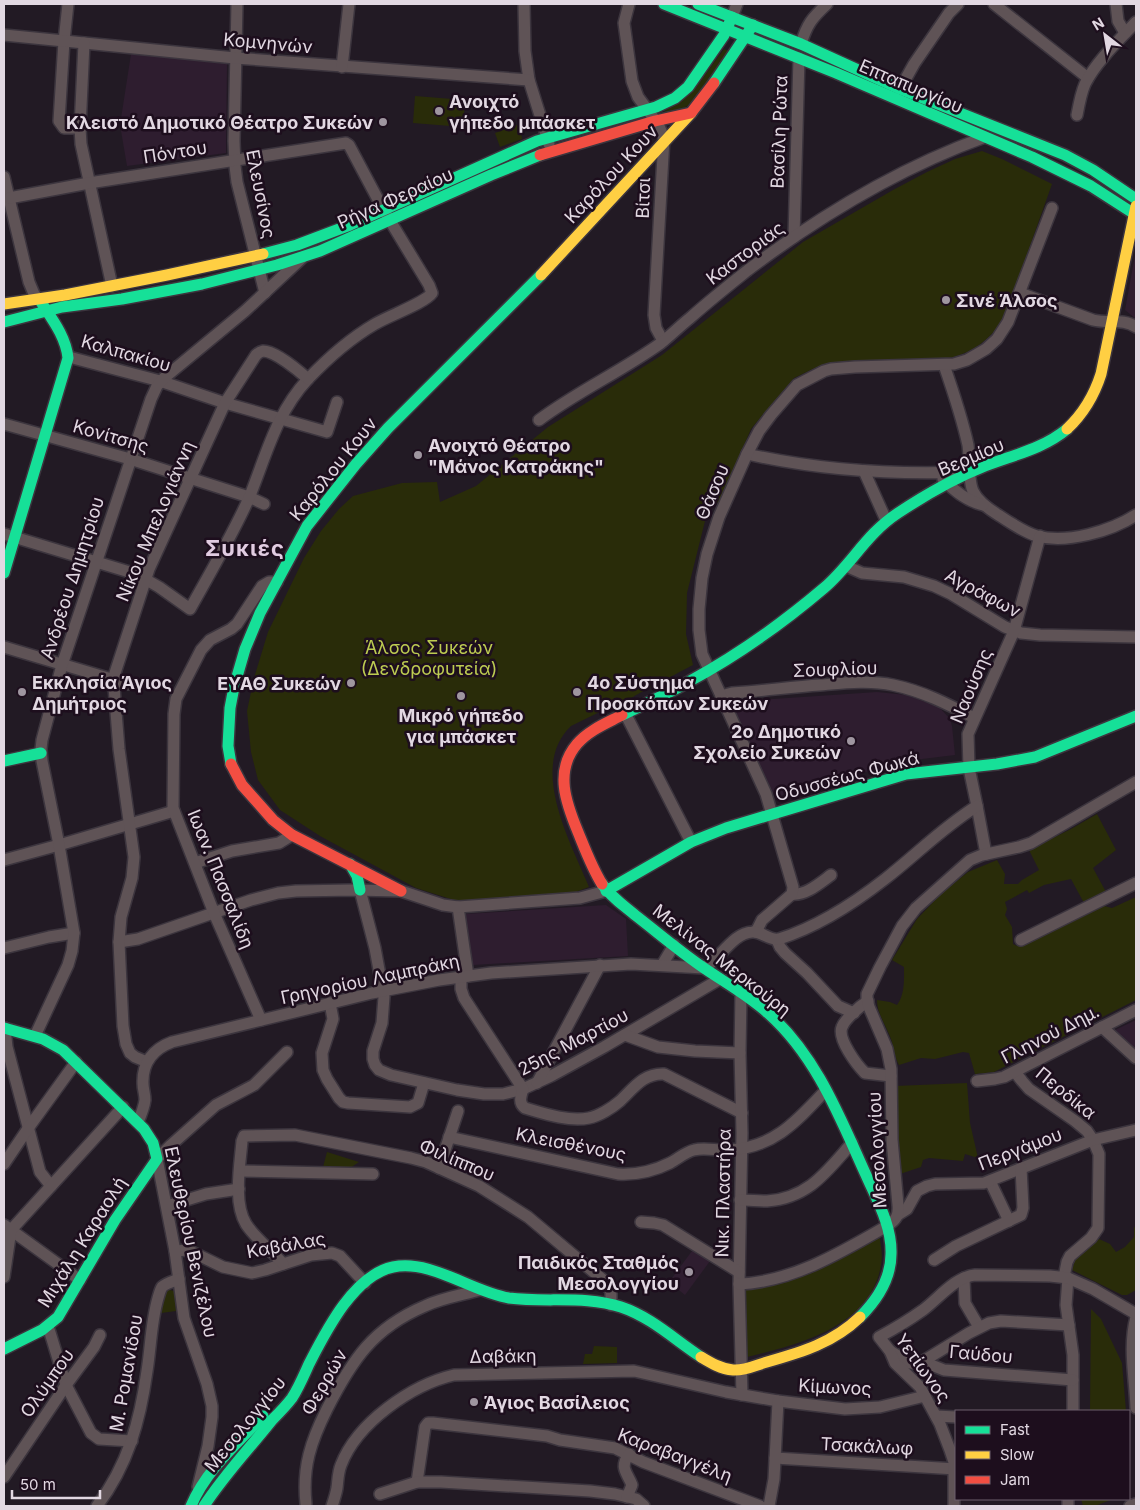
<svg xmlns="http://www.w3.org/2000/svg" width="1140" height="1510" font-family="Inter,sans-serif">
<rect width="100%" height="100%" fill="#221a24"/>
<!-- built -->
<g fill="#2e1d2f">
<polygon points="131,54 227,63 226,153 127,166 120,125"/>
<polygon points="1136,250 1136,319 1125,310"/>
<polygon points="877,692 907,695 939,707 950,719 952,726 955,755 922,759 882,768 837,779 785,794 776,799 731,706 742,701"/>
<polygon points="606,905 626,919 628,956 473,965 465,914"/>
<polygon points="1136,1020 1136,1049 1115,1030"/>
<polygon points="692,1251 710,1261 685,1295 669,1282"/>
</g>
<!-- green -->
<g fill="#292c09">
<path d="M 724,49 L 728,51 C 719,65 698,101 684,108 C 677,111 668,112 661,114 L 696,87 Z"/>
<polygon points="415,96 465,100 463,127 413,123"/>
<polygon points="520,124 522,139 500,147 495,133"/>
<path d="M 982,151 L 1002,159 L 1052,184 L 1005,316 C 991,340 971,354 945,359 L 832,364 L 817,367 L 794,378 L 760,418 L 751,429 L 720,500 L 707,513 L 687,593 L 686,634 L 693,665 L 636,695 L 621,705 L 618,703 L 571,726 C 528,767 571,843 589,887 L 570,894 L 495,901 L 457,901 L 416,888 L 320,836 L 280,810 L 258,780 L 251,752 L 247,711 L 254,678 L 268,632 L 304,558 L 321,531 L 339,509 L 353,496 L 402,483 L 437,482 L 440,502 L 476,486 L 548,427 L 662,355 L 803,242 L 893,190 L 927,172 L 955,159 Z"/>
<path d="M 1097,814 L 1116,850 L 1093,868 L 1106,892 L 1084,903 L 1071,879 L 1044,885 L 1029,893 L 1027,890 L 1005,902 L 1007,909 L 1005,915 L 1012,927 L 1013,944 L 1017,946 L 1022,945 L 1104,906 L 1112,908 L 1136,897 L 1136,1000 L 994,1072 L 975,1074 L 969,1053 L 963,1052 L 935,1059 L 921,1058 L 899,1065 C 895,1058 894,1050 892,1042 C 888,1028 877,1015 877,1000 L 890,1002 L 897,1005 C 905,994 904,980 904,967 L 892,960 L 917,919 L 942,893 L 968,872 L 997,860 L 1005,874 L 1004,884 L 1018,884 L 1022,880 L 1039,870 L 1029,850 L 1071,829 Z"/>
<polygon points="967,1083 970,1123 978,1158 965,1154 963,1161 929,1158 923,1160 921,1167 900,1174 895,1107 895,1086"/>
<polygon points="327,1152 359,1162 344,1172 323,1167"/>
<polygon points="1136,1225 1136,1290 1127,1295 1122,1295 1072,1270 1076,1257 1099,1239 1110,1244 1116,1252 1125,1247 1134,1237 1134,1228"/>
<path d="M 878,1237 L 880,1239 C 881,1247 883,1256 881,1265 C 871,1327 797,1345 747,1357 L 746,1289 L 775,1283 Z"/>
<polygon points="165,1289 174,1291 176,1311 161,1313"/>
<polygon points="1091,1309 1101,1319 1122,1363 1126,1411 1090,1411"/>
<polygon points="594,1346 617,1347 617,1363 583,1364 585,1354 592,1354"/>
<polygon points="1081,1499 1113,1499 1095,1506 1083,1506"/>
</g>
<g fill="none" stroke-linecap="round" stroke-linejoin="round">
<defs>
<g id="street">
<polyline points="68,4 64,41 59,121 64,128 80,128"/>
<polyline points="237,4 234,141 235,166 237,182 265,293"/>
<polyline points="524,4 525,51 529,80 549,144"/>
<polyline points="629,4 624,23 632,81 638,97 658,124 664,138 654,315 656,328 663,341"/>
<polyline points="994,4 1088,78"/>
<polyline points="1116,4 1118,21 1125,33"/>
<polyline points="732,17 737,4"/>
<polyline points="4,35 235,58 529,80"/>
<polyline points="84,43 80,128 81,144 112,286"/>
<path d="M 801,44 C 807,24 812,18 827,4"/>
<polyline points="342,67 349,4"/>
<polyline points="900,89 914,64 949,13 958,4"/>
<path d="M 1077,115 C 1079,104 1081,93 1085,84 C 1095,63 1120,39 1136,22"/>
<polyline points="4,177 29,282 34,294 38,299"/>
<polyline points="794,237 799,58"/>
<path d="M 1020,293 L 1093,320 C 1108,324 1123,318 1136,327"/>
<polyline points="69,357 160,381 225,403 327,432 337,402"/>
<path d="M 944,365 C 953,391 962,418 968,445 C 970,458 968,481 973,491 C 978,502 990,510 1000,516 C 1012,524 1024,532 1037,536 C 1067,544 1111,531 1136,515"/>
<path d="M 539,420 C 578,391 622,371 661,343 C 671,335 680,326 690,318 C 709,301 728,286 748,270 C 821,215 899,168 985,137"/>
<polyline points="4,424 130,459 249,497 264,504"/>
<path d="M 747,454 C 819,470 893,475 966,472"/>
<polyline points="864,471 886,520"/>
<path d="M 943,479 C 954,491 967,501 983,505"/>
<path d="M 4,534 L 136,574 L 159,587 L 190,609 C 210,573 232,536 249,498 C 266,456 276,413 308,379 C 327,359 351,338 375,324 C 388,316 425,303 432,293 L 429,285 L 383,209 L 349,145 L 346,143 L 89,183 L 9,198"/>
<polyline points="846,566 862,573 904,577 934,586 951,594 1005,627 1021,633 1040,635 1136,637"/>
<polyline points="4,647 128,684"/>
<path d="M 721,696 L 732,693 C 762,691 791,687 820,685 C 844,683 869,680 893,685 C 922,691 948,704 974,718"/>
<polyline points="625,713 691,842"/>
<polyline points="986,854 977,806 969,768 968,734 1014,631 1040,536"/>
<polyline points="4,860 59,845 174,811"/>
<polyline points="195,863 232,851 279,843 292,835"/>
<polyline points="360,890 375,948 384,997 382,1023 373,1051 373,1059 375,1065 379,1070 391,1075 457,1090 484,1094 503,1094 523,1089 551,1076 604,1047 720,979"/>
<path d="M 792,894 C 805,896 820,883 831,875"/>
<polyline points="458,907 468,976"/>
<polyline points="756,932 762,920 792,894 793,887 766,794 702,654 699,630 699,609 702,578 707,554 719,517 747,454 759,431 771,415 797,385 824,371 831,369 855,367 954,364 967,360 986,349 997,339 1008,322 1052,208"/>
<polyline points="777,940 780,947 785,953 807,973 838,1006 854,1013"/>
<polyline points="1021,940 1136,883"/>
<polyline points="119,942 138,939 251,900 278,893 296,891 353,890 401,891 443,905 458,907 580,898 606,891"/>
<polyline points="4,948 49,937 74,933"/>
<polyline points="662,965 674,945"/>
<path d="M 461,977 L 461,989 L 464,998 L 523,1089 C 521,1096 518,1103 525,1108 C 545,1114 569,1122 589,1118 C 599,1116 612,1108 620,1101 C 633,1089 643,1073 664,1074 L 742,1113"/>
<polyline points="741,993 740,1053 742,1133 739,1284 742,1395"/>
<path d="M 868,1001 C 860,1006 845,1019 842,1027 C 837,1039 857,1065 865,1073 L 891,1076"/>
<polyline points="330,1003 333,1019 322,1053 323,1070 327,1079 339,1098 343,1102 348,1103 410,1107 418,1103 424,1083"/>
<polyline points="261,1020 214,913 173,808 174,714 176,699 201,650 210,640 231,629 237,624 262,586 269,582 277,582"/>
<polyline points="1102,1027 1136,1058"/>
<polyline points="5,1028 7,1047 40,1172 51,1186"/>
<polyline points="625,1035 658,1047 695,1051 740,1053"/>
<polyline points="35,1036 68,965 72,951 74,933 59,845 42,761 41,749 42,740 62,665 151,399 157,386 164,378 245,311 302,258"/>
<path d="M 147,1062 L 135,1057 L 130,1053 L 126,1044 L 123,1026 L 119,942 L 121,917 L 132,878 L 134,857 L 119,749 L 114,687 L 115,673 L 149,569 L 225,403 L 256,355 C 258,353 259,352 263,351 C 275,351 299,371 308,379"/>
<polyline points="1015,1072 1022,1081 1029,1089 1075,1121 1087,1131 1093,1140 1099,1154 1098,1228 1091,1238 1070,1256 1067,1262 1064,1277"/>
<polyline points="977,1081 995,1079 1004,1077 1136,1010"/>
<polyline points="537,1083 600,965"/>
<path d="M 138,1122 C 141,1115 144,1108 145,1100 C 145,1094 143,1089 143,1084 C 142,1063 153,1049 172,1042 L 372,993 L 439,980 L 491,973 L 631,964 L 704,968 C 720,959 733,933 752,932 C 762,931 769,941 779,939 C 817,927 853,904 885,879 C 916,855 943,827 977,806"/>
<path d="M 449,1137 L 618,1174 C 636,1175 654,1171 670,1163 C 678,1159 685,1152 694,1150 C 705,1147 717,1151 728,1150 C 774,1148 797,1121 826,1090"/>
<polyline points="4,1164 29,1127 76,1062"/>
<polyline points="439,1168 458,1111"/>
<polyline points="240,1171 373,1174"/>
<polyline points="990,1181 1009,1221"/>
<path d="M 740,1200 C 749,1200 758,1201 767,1201 C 809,1198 827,1171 852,1143"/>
<polyline points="167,1206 206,1194 239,1189"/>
<polyline points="899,1214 907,1209 917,1191 927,1186 935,1184 984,1183 1093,1140 1136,1130"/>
<polyline points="641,1222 654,1223 663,1225 739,1272"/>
<polyline points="4,1225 80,1280"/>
<polyline points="175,1251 188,1250 223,1267 252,1273 265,1270 311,1255 332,1253 340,1256 365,1283"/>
<polyline points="934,1260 956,1246 1021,1215 1023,1208 1021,1168"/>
<path d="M 283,1264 C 273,1252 254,1237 246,1224 C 233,1203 240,1165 242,1141 L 244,1136 L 295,1135 L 411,1158 L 426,1162 L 479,1186 L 528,1217 L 602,1279 L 611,1291 L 611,1305"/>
<polyline points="4,1277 11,1230 123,1107"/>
<polyline points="964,1278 965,1303 979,1327"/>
<polyline points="1068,1278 1066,1305 1073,1355 1073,1411"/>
<path d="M 739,1284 C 792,1282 842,1252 887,1226 C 896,1220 899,1216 898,1205 L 892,1140 L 891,1069 L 887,1049 L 869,1007 L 867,999 L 867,994 L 880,967 L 902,926 L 916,908 L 970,860 L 982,855 L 1019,847 L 1031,843 L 1136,782"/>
<path d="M 1136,1317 C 1128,1347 1135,1378 1136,1408"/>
<polyline points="48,1326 66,1385 91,1433 99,1439 132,1441"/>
<polyline points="890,1351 909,1363 929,1364 944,1370 1073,1380"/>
<polyline points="920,1363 969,1333 989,1323 1001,1321 1069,1325"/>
<polyline points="936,1416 956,1417"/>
<polyline points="775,1458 956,1469"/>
<polyline points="4,1477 66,1385 94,1347 100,1335"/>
<polyline points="417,1482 425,1427 428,1423 433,1423 547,1436 560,1440 615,1448 643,1462 760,1506"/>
<polyline points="198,1487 208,1446 212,1417 212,1406 207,1384 184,1318 175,1251 157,1159 171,1145 216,1105 254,1085 287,1052"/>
<polyline points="380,1494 417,1482 441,1482 590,1491 615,1494 636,1499 644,1506"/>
<path d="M 627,1497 L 632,1485 C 627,1472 619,1468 629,1454"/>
<path d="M 306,1504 C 302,1467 311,1441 327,1409 C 352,1360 373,1328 425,1306 C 442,1298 462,1295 480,1290"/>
<path d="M 97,1506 C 128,1465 140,1421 147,1371 C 151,1346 151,1322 158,1298 C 159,1295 160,1290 162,1287 C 166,1283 174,1281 179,1279"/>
<path d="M 332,1506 C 334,1500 336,1494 337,1488 C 338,1480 338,1472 341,1465 C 357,1423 411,1385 454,1375 L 634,1371 L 726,1392 L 778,1401 L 845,1409 L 880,1407 L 925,1396"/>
<polyline points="769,1506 774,1479 778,1401"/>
<path d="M 954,1506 L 954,1462 L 950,1450 L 940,1424 L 920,1387 L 895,1363 L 890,1351 L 879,1337 C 894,1329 909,1320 923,1310 C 939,1298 955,1277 975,1275 L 1050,1276 L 1068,1278 L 1093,1289 L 1136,1314"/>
<polyline points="1068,1506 1068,1499"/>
<polyline points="1130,1506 1136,1504"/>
</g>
<g id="fast">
<polyline points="664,4 836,73 1032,157 1091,186 1136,215"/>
<polyline points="698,4 801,44 900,89 1065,155 1093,170 1136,199"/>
<polyline points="714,83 753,25"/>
<polyline points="263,254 297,245 350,225 537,141 656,107 675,98 688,87 724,35 732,17"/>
<polyline points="4,322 62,307 122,299 202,284 277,265 320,251 491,175 540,155"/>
<path d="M 4,573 L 68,358 C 66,337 52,319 41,302"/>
<path d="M 622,715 C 645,704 668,694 690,681 C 736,656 784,622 824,588 C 852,564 866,534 898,513 C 925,495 955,478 985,466 C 1013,455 1043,449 1067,429"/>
<polyline points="4,761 41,753"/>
<polyline points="231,764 228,746 230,708 234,687 245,649 260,613 307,526 356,464 388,428 541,275"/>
<polyline points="350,864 357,876 360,890"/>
<path d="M 602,884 C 611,897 623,905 635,915 C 657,932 678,950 701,966 C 724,982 748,995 769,1014 C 817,1057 840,1118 866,1175 C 877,1200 892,1226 891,1254 C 891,1279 877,1300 860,1317"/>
<polyline points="606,891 691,842 726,828 906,774 997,764 1035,757 1136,716"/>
<polyline points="4,1028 43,1039 63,1050 144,1129 153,1143 157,1159 115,1220 58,1317 42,1330 4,1349"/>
<path d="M 191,1506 C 206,1470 237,1444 263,1416"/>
<path d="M 204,1506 C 224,1475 249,1449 272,1420 C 279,1413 286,1406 292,1398 C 299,1387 304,1375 309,1364 C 326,1331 354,1275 393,1267 C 431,1259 472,1292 509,1298 C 546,1303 585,1295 621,1307 C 651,1317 675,1340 701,1357"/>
</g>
<g id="slow">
<polyline points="541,275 691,113"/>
<polyline points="4,304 65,295 167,275 263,254"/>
<path d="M 1067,429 C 1084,413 1094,396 1101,374 L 1136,206"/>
<path d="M 701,1357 C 711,1363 721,1369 733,1370 C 745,1371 756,1365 767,1362 C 802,1352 833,1343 860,1317"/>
</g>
<g id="jam">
<polyline points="540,155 655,121 691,113 714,83"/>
<polyline points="231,764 242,785 273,820 292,835 401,891"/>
<path d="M 602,884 C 592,868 585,849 578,832 C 566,803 554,771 577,744 C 589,730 607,723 622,715"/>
</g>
</defs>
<!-- street casing -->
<use href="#street" stroke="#3c353e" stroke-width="14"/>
<!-- fast casing -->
<use href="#fast" stroke="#3c353e" stroke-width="14"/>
<!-- slow casing -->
<use href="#slow" stroke="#3c353e" stroke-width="14"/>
<!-- jam casing -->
<use href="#jam" stroke="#3c353e" stroke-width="14"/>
<!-- street -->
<use href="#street" stroke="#5f5356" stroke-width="11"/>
<!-- fast -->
<use href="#fast" stroke="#16e098" stroke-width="11"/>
<!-- slow -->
<use href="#slow" stroke="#ffcf43" stroke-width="11"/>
<!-- jam -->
<use href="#jam" stroke="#f24e42" stroke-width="11"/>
</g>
<!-- markers -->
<g fill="#9f96a0" stroke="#1d0e1d" stroke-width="2">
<circle cx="439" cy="111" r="5"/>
<circle cx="383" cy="122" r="5"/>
<circle cx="946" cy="300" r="5"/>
<circle cx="418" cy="455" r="5"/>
<circle cx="351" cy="683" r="5"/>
<circle cx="22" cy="692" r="5"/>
<circle cx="577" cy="692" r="5"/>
<circle cx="461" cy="696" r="5"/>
<circle cx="851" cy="741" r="5"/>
<circle cx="689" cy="1272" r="5"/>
<circle cx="474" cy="1402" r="5"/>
</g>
<g text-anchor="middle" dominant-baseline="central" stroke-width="5" stroke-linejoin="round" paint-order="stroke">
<!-- street labels -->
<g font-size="18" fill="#e2d8e2" stroke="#1d0e1d">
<text transform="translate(268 43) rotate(5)">Κομνηνών</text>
<text transform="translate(911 86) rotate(23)">Επταπυργίου</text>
<text transform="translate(779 132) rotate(-88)">Βασίλη Ρώτα</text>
<text transform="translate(175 152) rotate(-9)">Πόντου</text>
<text transform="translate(611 174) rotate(-47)">Καρόλου Κουν</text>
<text transform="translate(261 194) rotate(79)">Ελευσίνος</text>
<text transform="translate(395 198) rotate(-24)">Ρήγα Φεραίου</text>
<text transform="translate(643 198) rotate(-88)">Βίτσι</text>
<text transform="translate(745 253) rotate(-37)">Καστοριάς</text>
<text transform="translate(126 353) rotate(16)">Καλπακίου</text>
<text transform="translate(111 436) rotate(16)">Κονίτσης</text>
<text transform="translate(971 457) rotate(-23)">Βερμίου</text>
<text transform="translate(333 469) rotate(-51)">Καρόλου Κουν</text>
<text transform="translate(712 492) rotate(-67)">Θάσου</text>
<text transform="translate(155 521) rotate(-67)">Νίκου Μπελογιάννη</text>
<text transform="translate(72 578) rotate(-72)">Ανδρέου Δημητρίου</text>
<text transform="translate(983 593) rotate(28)">Αγράφων</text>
<text transform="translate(835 669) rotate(-2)">Σουφλίου</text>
<text transform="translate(971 686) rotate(-67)">Ναούσης</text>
<text transform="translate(847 776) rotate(-15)">Οδυσσέως Φωκά</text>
<text transform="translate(221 879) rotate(68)">Ιωαν. Πασσαλίδη</text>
<text transform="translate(722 960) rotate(38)">Μελίνας Μερκούρη</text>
<text transform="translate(370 979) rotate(-12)">Γρηγορίου Λαμπράκη</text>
<text transform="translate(1050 1034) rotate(-27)">Γληνού Δημ.</text>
<text transform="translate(573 1042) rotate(-28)">25ης Μαρτίου</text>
<text transform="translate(1066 1093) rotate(39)">Περδίκα</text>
<text transform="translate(571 1144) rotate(11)">Κλεισθένους</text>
<text transform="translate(1020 1149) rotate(-21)">Περγάμου</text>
<text transform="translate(877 1150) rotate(-93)">Μεσολογγίου</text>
<text transform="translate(457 1160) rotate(23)">Φιλίππου</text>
<text transform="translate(723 1193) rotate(-89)">Νικ. Πλαστήρα</text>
<text transform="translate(82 1242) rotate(-58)">Μιχάλη Καραολή</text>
<text transform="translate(191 1242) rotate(78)">Ελευθερίου Βενιζέλου</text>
<text transform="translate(286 1245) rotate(-10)">Καβάλας</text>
<text transform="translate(981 1354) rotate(5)">Γαύδου</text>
<text transform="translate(503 1356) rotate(-1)">Δαβάκη</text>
<text transform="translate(923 1368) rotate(54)">Υετίωνος</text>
<text transform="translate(126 1373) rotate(-80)">Μ. Ρομανίδου</text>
<text transform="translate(324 1382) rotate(-60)">Φερρών</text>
<text transform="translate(47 1383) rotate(-55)">Ολύμπου</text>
<text transform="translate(835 1387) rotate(3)">Κίμωνος</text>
<text transform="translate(245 1424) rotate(-51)">Μεσολογγίου</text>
<text transform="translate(867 1446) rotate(3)">Τσακάλωφ</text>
<text transform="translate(675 1455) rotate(21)">Καραβαγγέλη</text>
</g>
<!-- poi labels -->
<g font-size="18" font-weight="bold" fill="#e2d8e2" stroke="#1d0e1d" text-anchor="start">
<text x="449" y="101">Ανοιχτό<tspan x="449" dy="21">γήπεδο μπάσκετ</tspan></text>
<text x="373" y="122" text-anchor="end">Κλειστό Δημοτικό Θέατρο Συκεών</text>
<text x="956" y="300">Σινέ Άλσος</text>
<text x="428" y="445">Ανοιχτό Θέατρο<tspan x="428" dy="21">"Μάνος Κατράκης"</tspan></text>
<text x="32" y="682">Εκκλησία Άγιος<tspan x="32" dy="21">Δημήτριος</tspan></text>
<text x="587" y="682">4ο Σύστημα<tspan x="587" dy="21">Προσκόπων Συκεών</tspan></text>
<text x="341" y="683" text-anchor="end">ΕΥΑΘ Συκεών</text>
<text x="461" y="715" text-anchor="middle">Μικρό γήπεδο<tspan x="461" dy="21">για μπάσκετ</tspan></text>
<text x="841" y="731" text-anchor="end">2ο Δημοτικό<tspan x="841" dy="21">Σχολείο Συκεών</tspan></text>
<text x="679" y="1262" text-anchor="end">Παιδικός Σταθμός<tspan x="679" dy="21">Μεσολογγίου</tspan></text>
<text x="484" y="1402">Άγιος Βασίλειος</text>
</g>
<!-- park labels -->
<g font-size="18" fill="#bdcc51" stroke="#1d0e1d">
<text x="429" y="647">Άλσος Συκεών<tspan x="429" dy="21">(Δενδροφυτεία)</tspan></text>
</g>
<!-- district labels -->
<g font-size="22" font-weight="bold" letter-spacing="1" fill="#e1cce1" stroke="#1d0e1d">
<text x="245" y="548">Συκιές</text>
</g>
</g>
<!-- border -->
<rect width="1140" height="1510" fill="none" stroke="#e2d8e2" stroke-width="10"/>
<!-- legend -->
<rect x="955" y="1410" width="175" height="90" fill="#1d0e1d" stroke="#6c5f6c"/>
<rect x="965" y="1426" width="25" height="8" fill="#16e098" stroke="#6c5f6c"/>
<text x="1000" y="1435" font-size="15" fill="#e2d8e2">Fast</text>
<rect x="965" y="1451" width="25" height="8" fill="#ffcf43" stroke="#6c5f6c"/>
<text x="1000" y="1460" font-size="15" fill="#e2d8e2">Slow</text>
<rect x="965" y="1476" width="25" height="8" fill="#f24e42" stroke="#6c5f6c"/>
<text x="1000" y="1485" font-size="15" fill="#e2d8e2">Jam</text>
<!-- north arrow -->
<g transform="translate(1105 35) rotate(329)" stroke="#1d0e1d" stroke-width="4" paint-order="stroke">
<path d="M0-4L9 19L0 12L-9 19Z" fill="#e2d8e2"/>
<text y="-8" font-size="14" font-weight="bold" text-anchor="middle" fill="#e2d8e2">N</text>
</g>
<!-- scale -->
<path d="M12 1490v8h88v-8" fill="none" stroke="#e2d8e2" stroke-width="2.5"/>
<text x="20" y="1490" font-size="15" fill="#e2d8e2" stroke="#1d0e1d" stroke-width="4" paint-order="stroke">50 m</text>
</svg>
